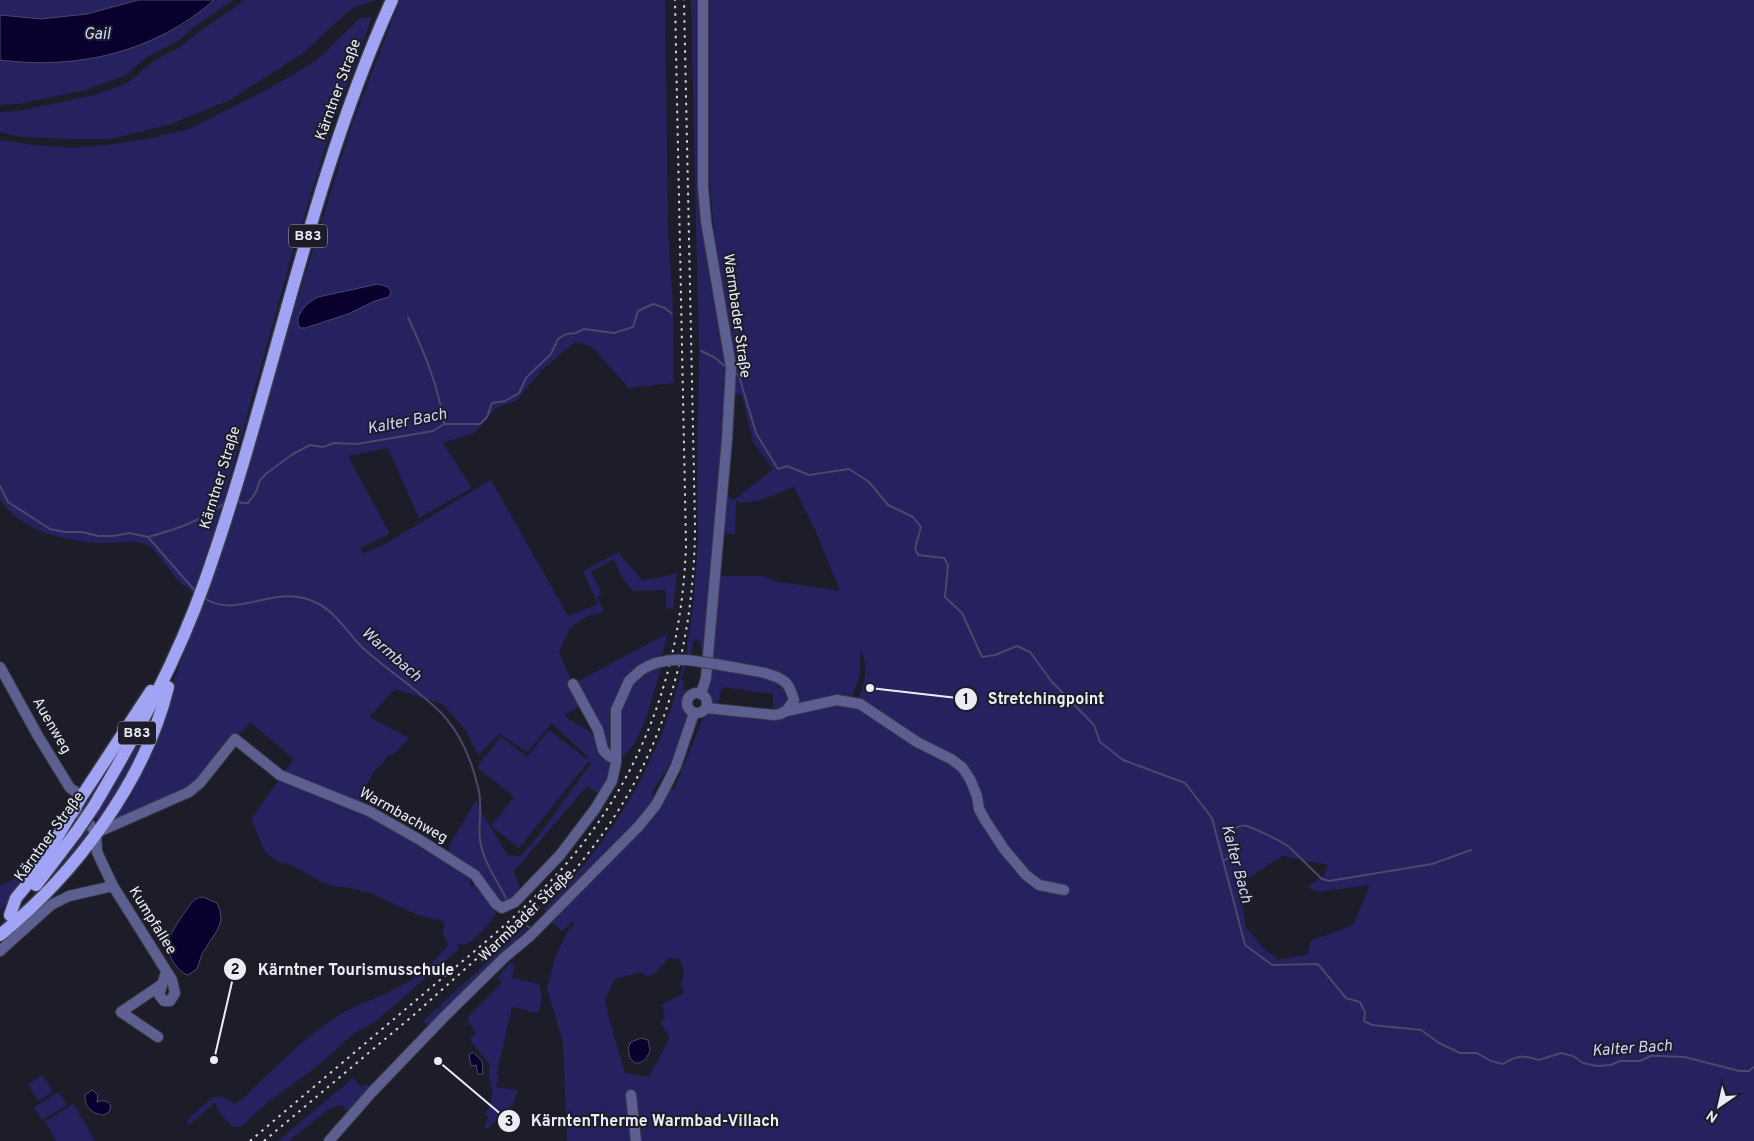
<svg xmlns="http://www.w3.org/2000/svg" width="1754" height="1141" font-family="Overpass,sans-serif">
<rect width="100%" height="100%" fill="#1c1d28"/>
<!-- green -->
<g fill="#26215f" fill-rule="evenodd">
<polygon points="0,0 138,0 87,14 41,19 0,15"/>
<polygon points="214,0 233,0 195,26 178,41 148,56 124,76 85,90 19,104 0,105 0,60 41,63 185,24"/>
<polygon points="244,0 377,0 352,8 303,53 230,100 171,124 111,139 66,139 21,137 0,132 0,112 18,111 90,96 126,84 154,61 180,47 196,34 220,17 233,9"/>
<path d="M 400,0 L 665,0 L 668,227 L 673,308 L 674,383 L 629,388 L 591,346 L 575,342 L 543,369 L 516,401 L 496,408 L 474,433 L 443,443 L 472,488 L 419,518 L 388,448 L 348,456 L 390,534 L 360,548 L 364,553 L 385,544 L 491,480 L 568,616 L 598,604 L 583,571 L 618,552 L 643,581 L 677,573 L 673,609 L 666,608 L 666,590 L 633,591 L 622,578 L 614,559 L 591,572 L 602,594 L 597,597 L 604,612 L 588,616 L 570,628 L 559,652 L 577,693 L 580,706 L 564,715 C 573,723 585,726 594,735 C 602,743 606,757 612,767 L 600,795 L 587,786 L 514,871 L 521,892 L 510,901 L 498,900 L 448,852 L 449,846 L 476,800 C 484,820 497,835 507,855 L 521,856 L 539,835 L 591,763 L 589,761 L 519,848 L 491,826 L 514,797 L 477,767 L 501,737 L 527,757 L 549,730 L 588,760 L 586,755 L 551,723 L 528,752 L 499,734 L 478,755 L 465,729 L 442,704 L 395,689 L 369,717 L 409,738 L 394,754 L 389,754 L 381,766 L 377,767 L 366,786 L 361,804 L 283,774 L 294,759 L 250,722 L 242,732 L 232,738 L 202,776 L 186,789 L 121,821 L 115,814 L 132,796 L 132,791 L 129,788 L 154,741 L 179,666 L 210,586 L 237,509 L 287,333 L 352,124 ZM 371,285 L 390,289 L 391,294 L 385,299 L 375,301 L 348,314 L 305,328 L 349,291 Z"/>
<polygon points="691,0 700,0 700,170 728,373 704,649 701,650 701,643 699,640 693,641 691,655 686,655 694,599 698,541 697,461 699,357"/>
<path d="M 708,0 L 1754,0 L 1754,1141 L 567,1141 L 563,1042 L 547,989 L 554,961 L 566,934 L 575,923 L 573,921 L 562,931 L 550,921 L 670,788 L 674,789 L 709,703 L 708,690 L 713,658 L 720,576 L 763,576 L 774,581 L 840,591 L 816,532 L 794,487 C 774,494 758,505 736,502 L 735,534 L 726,534 L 723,531 L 726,486 L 728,487 L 727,495 L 734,500 L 773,469 L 753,442 L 742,396 L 734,393 L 729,332 L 715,241 L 708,166 ZM 861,650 C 869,667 865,683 858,699 L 852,696 L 859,678 ZM 724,687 L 773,694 L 773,711 L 718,704 L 720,692 ZM 1282,856 L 1328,865 L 1324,875 L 1307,887 L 1318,892 L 1370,885 L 1353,925 L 1310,941 L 1308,954 L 1279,960 L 1264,949 L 1246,927 L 1239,884 ZM 669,958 L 680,959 L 684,971 L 681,986 L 684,993 L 662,1004 L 665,1018 L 660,1023 L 670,1037 L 649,1077 L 625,1073 L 609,1019 L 605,999 L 615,979 L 641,972 L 648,977 L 657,971 Z"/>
<path d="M 372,17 L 357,60 L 335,117 L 292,255 L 223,502 L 193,595 L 189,589 L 179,582 L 152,548 C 138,538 120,543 103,543 C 67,542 21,532 0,499 L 0,140 L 33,145 L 72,148 L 107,145 L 147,139 L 189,129 L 270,88 L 317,60 L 360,18 Z"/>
<path d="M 668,633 L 662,655 C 642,660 620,678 615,700 C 612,715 613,732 611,747 L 609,750 L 606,750 L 575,683 Z"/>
<path d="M 683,665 L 686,665 L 681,680 L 685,681 L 682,690 L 688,690 L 690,692 L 684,703 L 687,714 L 677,748 L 670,764 L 652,793 L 655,798 L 648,809 L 548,914 L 544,909 C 611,843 663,757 683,665 Z"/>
<path d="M 661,667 C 657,683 639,754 621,756 C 620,742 617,725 619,712 C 622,690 641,673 661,667 Z"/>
<polygon points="156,708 144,746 101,818 93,818 130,756"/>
<path d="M 280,778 L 357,810 L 462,868 L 471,876 L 470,883 L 472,888 L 475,879 L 491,900 L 496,912 C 494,920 474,941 466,944 C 463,945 460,944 458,944 L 459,949 L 375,1022 L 356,1032 L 315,1068 L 267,1103 L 240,1127 L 232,1127 L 221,1115 L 215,1103 L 189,1125 L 187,1120 L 213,1097 L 220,1096 L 235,1104 L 241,1100 C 271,1072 301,1040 336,1017 C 352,1006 371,1001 389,992 C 411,982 433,965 448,945 L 443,933 L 444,927 L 443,921 L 418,915 L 370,893 L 346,887 L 336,887 L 321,882 L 291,865 L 278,862 L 265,852 L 251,819 Z"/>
<polygon points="74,799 34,872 0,910 0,886 17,877"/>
<polygon points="87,826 90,829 90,840 27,903"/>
<polygon points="525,927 526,930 428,1027 423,1021"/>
<path d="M 510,963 L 515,965 L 512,978 L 539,984 L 542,1001 L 538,1013 L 512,1007 L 497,1072 L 497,1075 L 499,1075 L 496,1087 L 517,1090 C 514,1110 501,1117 487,1129 L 484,1126 L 489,1117 L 485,1114 C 501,1088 485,1087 490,1065 L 469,1039 L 476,1035 L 467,1018 L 502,983 L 497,978 Z"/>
<polygon points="43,1075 53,1092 38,1101 28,1084"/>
<polygon points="353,1078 361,1087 368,1084 370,1087 349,1112 342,1105 330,1108 289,1141 278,1141"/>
<polygon points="59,1092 67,1105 42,1120 34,1107"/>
<polygon points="74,1104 95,1141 56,1141 45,1121"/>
</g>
<!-- water -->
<g fill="#09002e" stroke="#4d4769">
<path d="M 138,0 L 214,0 C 155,52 78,70 0,60 L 0,15 L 41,19 L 87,14 Z"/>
<path d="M 378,284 L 388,287 L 391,292 L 389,297 L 375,301 L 348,314 L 305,328 L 300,328 C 292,316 308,302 318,297 Z"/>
<path d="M 203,897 L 217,903 L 220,910 L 221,920 L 218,929 L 202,954 L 197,969 L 188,975 C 177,972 165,952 168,941 C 169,935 191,901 196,899 C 197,898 202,897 203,897 Z"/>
<path d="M 641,1038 L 648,1040 L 650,1050 C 648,1057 643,1064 635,1063 L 630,1058 L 628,1048 L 631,1042 Z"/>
<polygon points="473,1052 482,1061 483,1074 478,1074 476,1065 471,1066 469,1055"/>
<path d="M 92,1090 L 98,1095 L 97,1102 C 103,1100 107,1100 111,1106 L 109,1112 L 104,1115 C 92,1114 84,1107 85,1095 Z"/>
</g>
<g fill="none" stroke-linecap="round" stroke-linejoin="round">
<!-- stream -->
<g stroke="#4d4769" stroke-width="2">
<path d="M 408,317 C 424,352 438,385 444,423"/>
<polyline points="701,351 714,357 727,368"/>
<path d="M 736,373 L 739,376 L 756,433 L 778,469 L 787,466 L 809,475 L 849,469 L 869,482 L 888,505 L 913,517 L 921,527 L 915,548 L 918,555 L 944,558 L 948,565 L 945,597 L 962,613 L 982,657 L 995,655 L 1017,646 L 1030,652 L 1052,682 L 1094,725 L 1100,742 L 1123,760 L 1185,783 L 1212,818 L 1245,945 L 1272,965 L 1318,964 L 1346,998 L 1360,1002 L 1365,1012 L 1364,1021 L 1372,1025 L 1421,1030 L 1439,1043 L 1460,1053 L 1477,1053 L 1491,1061 L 1503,1064 C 1517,1055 1524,1055 1539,1060 L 1561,1053 L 1573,1056 L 1583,1063 L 1597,1066 L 1611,1065 L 1620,1061 L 1640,1061 L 1651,1056 L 1659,1056 L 1685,1057 L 1739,1071 L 1749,1071 L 1754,1067"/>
<polyline points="0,486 8,502 50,529 65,532 82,532 98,536 113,536 129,533 148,537 196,592"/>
<polyline points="237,501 242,503 248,503 256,492 260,480 267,473 293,454 310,445 323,447 334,443 357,444 433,431 444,424 480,424 487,417 492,403 505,401 519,393 526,378 551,354 558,339 566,334 576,333 584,329 614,333 633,327 638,311 653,304 665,308 672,314"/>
<path d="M 148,537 C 181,528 197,522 225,503"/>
<path d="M 204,598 C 239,621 275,581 317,603 C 337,613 347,633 363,648 C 386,669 413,686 436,708 C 458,728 471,758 478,787 C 483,803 478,823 480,840 C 483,861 496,879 506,898"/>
<path d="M 1225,860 C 1249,844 1225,836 1236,828 C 1238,826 1244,825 1247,826 C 1255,829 1282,841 1289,847 C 1300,857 1311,869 1322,879 L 1329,881 L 1432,864 L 1471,850"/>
<polyline points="527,926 530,928"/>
</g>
<defs>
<g id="minor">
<polyline points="0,667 38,736 70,788 82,796"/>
<polyline points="573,684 598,730 603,750 609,756 616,760"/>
<circle cx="697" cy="703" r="10"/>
<polyline points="701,694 706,678 727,439 731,367 706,221 703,187 703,0"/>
<path d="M 706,708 L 774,715 C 785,715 788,709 794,700 C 792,694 790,686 785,682 C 773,672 747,670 732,667"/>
<polyline points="787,711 837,700 860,704 917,742 951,759 962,767 970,779 977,796 979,809 985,820 1004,849 1026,875 1039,885 1064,890"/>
<polyline points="74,809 87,821 96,833"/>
<polyline points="96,833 189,792 200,783 235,739 280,775 369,811 420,840 475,875 496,904 502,908 515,902 560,855 595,809 612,781 616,763 616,710 629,681 641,670"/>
<polyline points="96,833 97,852 113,886 172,980 175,993 170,1001 164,1001 159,995 166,972"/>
<polyline points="0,951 51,905 69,896 113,886"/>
<polyline points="158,1037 121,1012 161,985"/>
<polyline points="631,1095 636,1141"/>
<polyline points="329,1141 372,1092 445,1016 505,957 529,937 638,827 656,805 666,786 676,766 694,713"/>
</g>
<g id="major">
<path d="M 94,806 C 137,733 177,661 205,581 C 273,389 308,186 392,0"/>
<polyline points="36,885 77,831"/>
<polyline points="10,915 16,898 31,880 82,796 151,691"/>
<path d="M 0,935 C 74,875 145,782 168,687"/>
</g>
</defs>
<!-- minor casing -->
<use href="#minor" stroke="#393a45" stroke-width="12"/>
<!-- major casing -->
<use href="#major" stroke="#393a45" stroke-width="15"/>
<!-- minor -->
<use href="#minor" stroke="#5d5f90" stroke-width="10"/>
<!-- major -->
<use href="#major" stroke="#a1a4f5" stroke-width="12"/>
<!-- rail -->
<g stroke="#d4d5dd" stroke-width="2" stroke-dasharray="2.5 5" stroke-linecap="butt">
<path d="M 482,960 C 513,932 545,904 572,873 C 659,772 694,657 695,526 L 684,0"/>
<path d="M 250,1141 C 309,1091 368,1041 427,991 C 472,953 519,916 559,872 C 642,780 682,668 686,545 L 675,0"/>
<polyline points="264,1141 416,1013 484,952"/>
</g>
<defs>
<path id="minor-bridge" d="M 641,670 C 669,652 701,662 732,667"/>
<polyline id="major-bridge" points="77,831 94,806"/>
</defs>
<!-- minor-bridge casing -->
<use href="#minor-bridge" stroke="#393a45" stroke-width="12" stroke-linecap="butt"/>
<!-- major-bridge casing -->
<use href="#major-bridge" stroke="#393a45" stroke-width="15" stroke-linecap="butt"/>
<!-- minor-bridge -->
<use href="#minor-bridge" stroke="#5d5f90" stroke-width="10"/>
<!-- major-bridge -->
<use href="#major-bridge" stroke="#a1a4f5" stroke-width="12"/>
</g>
<g text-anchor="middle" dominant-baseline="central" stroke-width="4" stroke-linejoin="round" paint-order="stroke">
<!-- shield labels -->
<g fill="#1c1d28" stroke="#adaeb7" stroke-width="1">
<rect x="289" y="224.5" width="38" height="23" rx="4"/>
<rect x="118" y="721.5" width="38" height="23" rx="4"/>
</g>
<g font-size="14" font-weight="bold" fill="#ebecf4">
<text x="308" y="236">B83</text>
<text x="137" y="733">B83</text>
</g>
<!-- street labels -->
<g font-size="15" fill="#ebecf4" stroke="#1c1d28">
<text transform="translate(339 90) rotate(-70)">Kärntner Straße</text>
<text transform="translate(736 316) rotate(82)">Warmbader Straße</text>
<text transform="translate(221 478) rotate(-73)">Kärntner Straße</text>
<text transform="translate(51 726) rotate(60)">Auenweg</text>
<text transform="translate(403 816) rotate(29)">Warmbachweg</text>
<text transform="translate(50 837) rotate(-54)">Kärntner Straße</text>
<text transform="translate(527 916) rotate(-44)">Warmbader Straße</text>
<text transform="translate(152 921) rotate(58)">Kumpfallee</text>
</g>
<!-- water labels -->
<g font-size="16" font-style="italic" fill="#d1d4fd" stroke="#1c1d28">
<text x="97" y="35">Gail</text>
<text transform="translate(407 422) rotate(-11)">Kalter Bach</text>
<text transform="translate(391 655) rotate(41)">Warmbach</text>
<text transform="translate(1236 864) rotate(75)">Kalter Bach</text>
<text transform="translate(1632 1049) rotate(-4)">Kalter Bach</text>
</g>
</g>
<!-- callouts -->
<path fill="none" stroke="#ebecf4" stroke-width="2" d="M870 688L966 699M214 1060L235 969M438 1061L509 1121"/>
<g fill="#ebecf4" stroke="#1c1d28" stroke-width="2">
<circle cx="870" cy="688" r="5"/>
<circle cx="214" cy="1060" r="5"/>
<circle cx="438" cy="1061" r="5"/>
<circle cx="966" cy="699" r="12"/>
<circle cx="235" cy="969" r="12"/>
<circle cx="509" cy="1121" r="12"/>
</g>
<g font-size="15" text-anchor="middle" font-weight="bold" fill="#111">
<text x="966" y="704">1</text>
<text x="235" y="974">2</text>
<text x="509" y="1126">3</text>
</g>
<g font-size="16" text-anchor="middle" font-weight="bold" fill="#ebecf4" stroke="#1c1d28" stroke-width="4" stroke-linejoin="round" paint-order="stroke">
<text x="1046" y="704">Stretchingpoint</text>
<text x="356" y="975">Kärntner Tourismusschule</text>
<text x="655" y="1126">KärntenTherme Warmbad-Villach</text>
</g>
<!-- north arrow -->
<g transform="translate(1719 1106) rotate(214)" stroke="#1c1d28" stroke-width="4" paint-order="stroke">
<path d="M0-4L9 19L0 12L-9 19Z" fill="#ebecf4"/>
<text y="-8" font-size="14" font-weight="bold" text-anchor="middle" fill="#ebecf4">N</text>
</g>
</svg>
